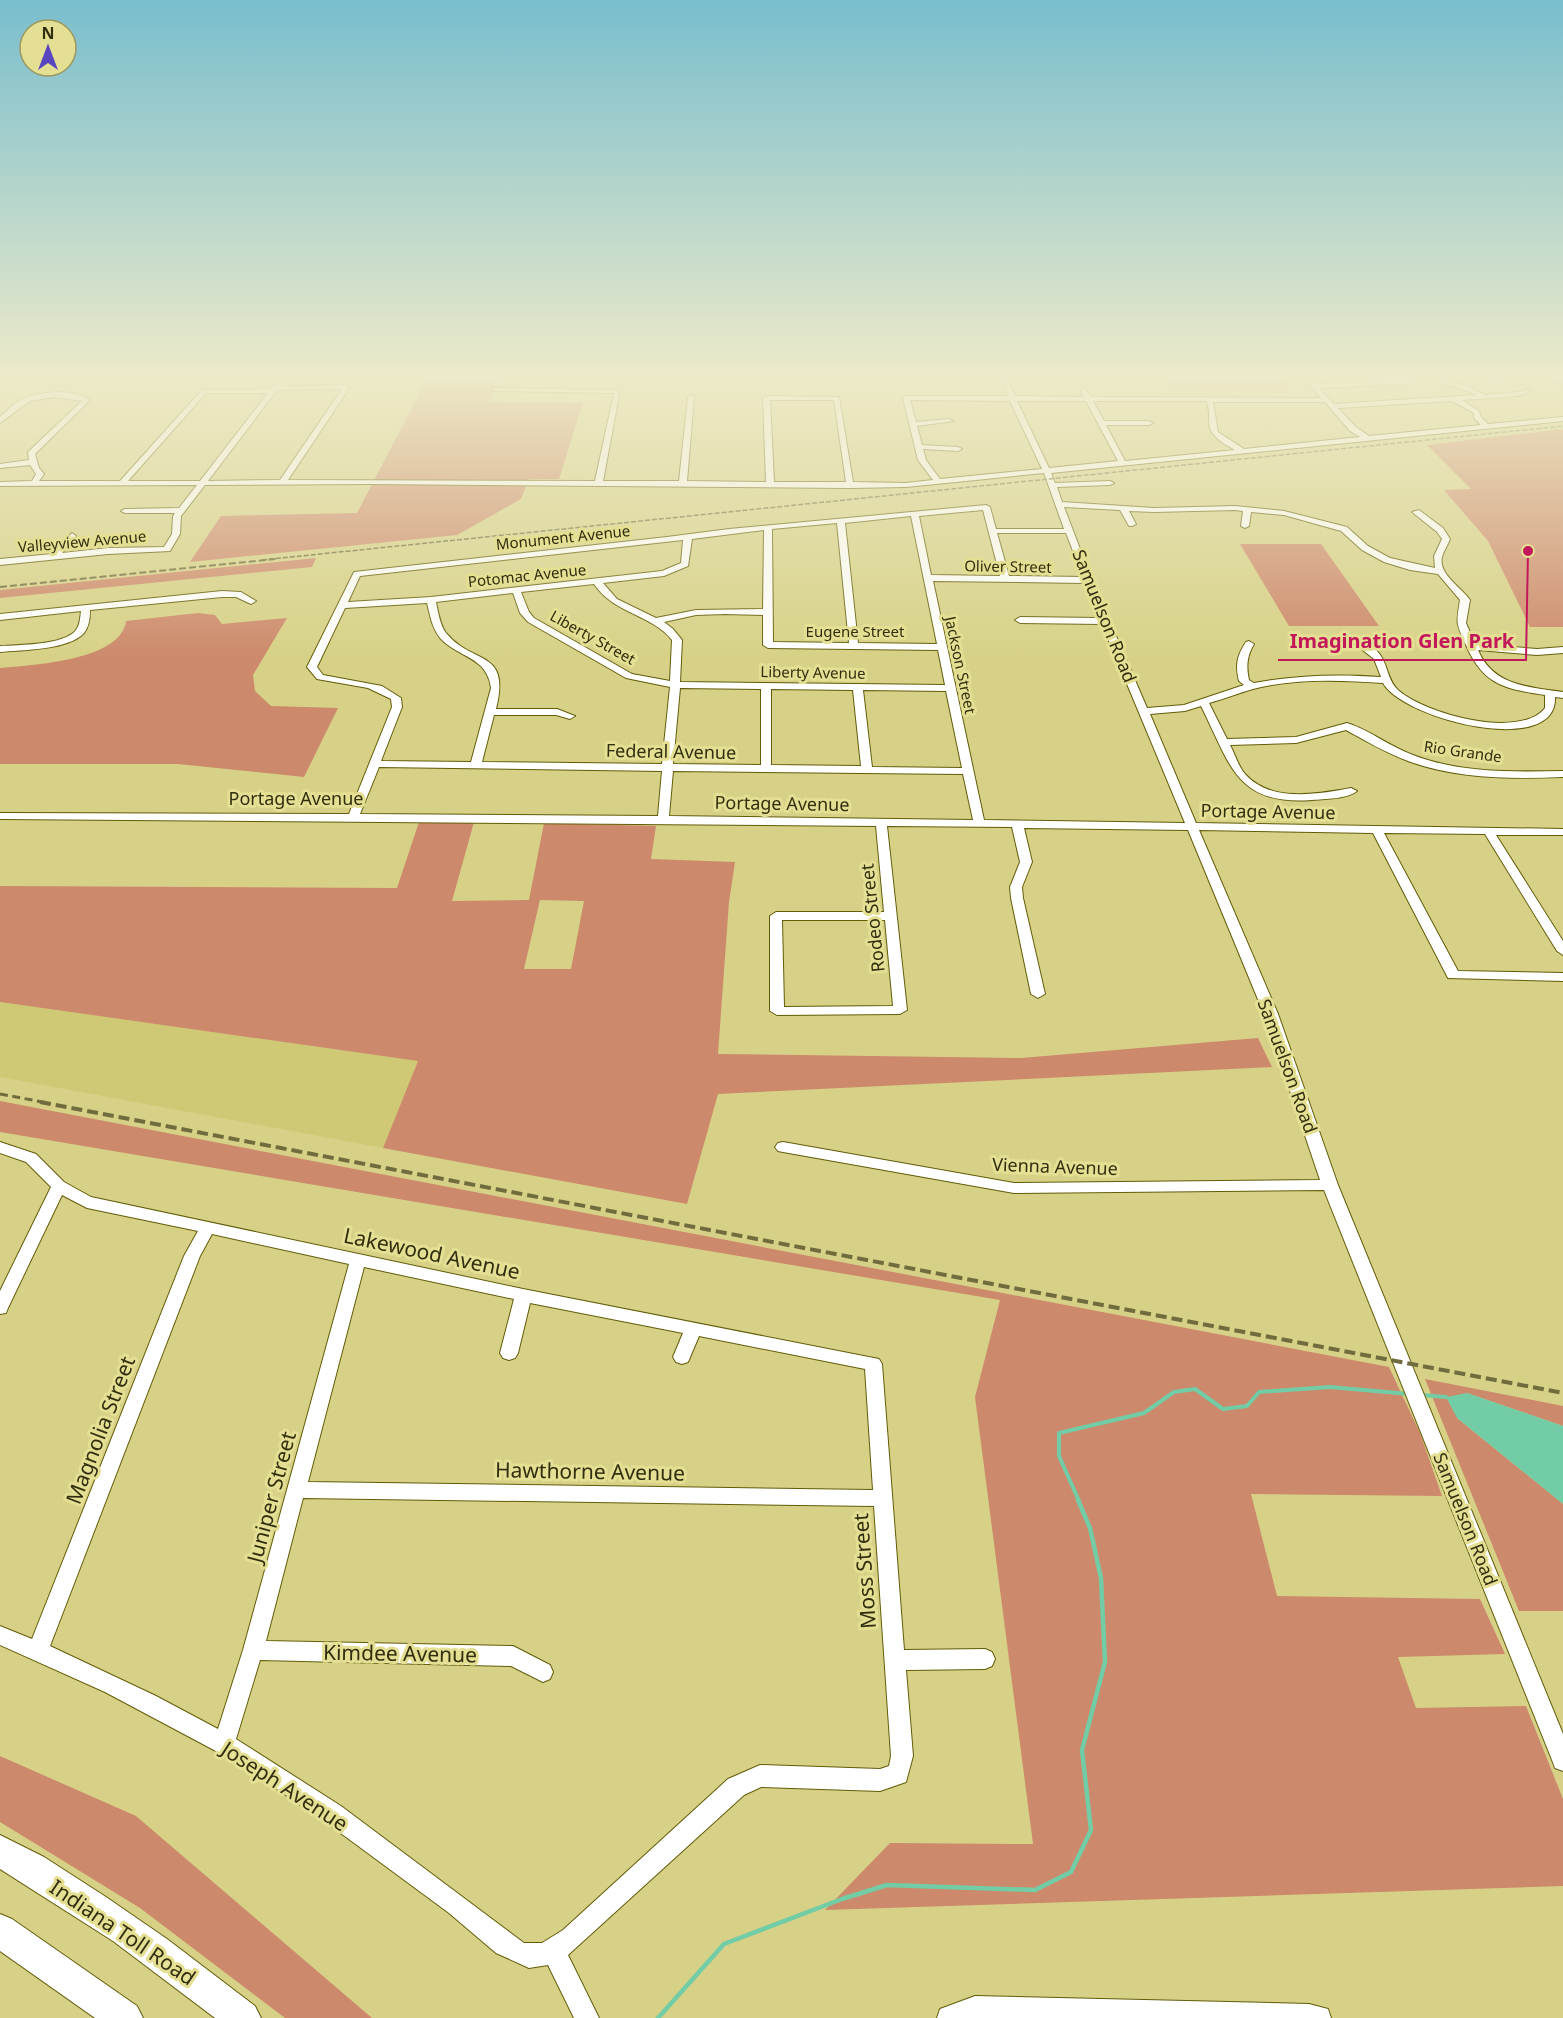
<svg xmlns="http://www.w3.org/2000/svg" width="1563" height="2018" font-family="'Noto Sans',sans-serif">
<rect width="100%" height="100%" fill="#d7d187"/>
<!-- built -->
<g fill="#cfc976">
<polygon points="0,377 108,377 97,387 4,387 0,390"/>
<polygon points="0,1002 418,1061 383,1148 0,1077"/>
</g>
<!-- green -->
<g fill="#cd896b" fill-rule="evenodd">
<polygon points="428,377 729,377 729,382 499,382 489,402 583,403 559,479 529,479 521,499 457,535 190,562 221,516 357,513"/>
<polygon points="1164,377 1281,377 1290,389 1170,388"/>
<polygon points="1462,377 1563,377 1563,385 1540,380 1488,383"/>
<polygon points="1563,429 1563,627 1530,627 1488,541 1444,490 1471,489 1427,445"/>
<polygon points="1240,544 1321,544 1379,626 1289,626"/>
<polygon points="316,558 312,567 0,598 0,590"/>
<path d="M 198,613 L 215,615 L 222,624 L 287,618 L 253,675 L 255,691 L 271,706 L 338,708 L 304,777 L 178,764 L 0,764 L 0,668 C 31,665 121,661 126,621 Z"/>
<path d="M 419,822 L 474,822 L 452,901 L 529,900 L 544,823 L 656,826 L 651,859 L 735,862 L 729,902 L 718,1054 L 1021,1058 L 1258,1038 L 1272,1067 L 718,1094 L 687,1204 L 383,1148 L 418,1061 L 0,1002 L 0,886 L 397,888 ZM 540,900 L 584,901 L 571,969 L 524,969 Z"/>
<polygon points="0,1101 1389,1367 1420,1433 1442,1496 1251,1494 1277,1596 1480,1599 1505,1654 1398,1657 1416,1708 1526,1706 1563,1799 1563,1886 825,1910 890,1843 1033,1844 975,1397 1000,1300 0,1132"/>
<polygon points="1425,1379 1563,1406 1563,1426 1467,1393 1457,1418 1563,1504 1563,1611 1519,1611"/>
<polygon points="0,1756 136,1816 372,2018 285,2018 140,1908 0,1822"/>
</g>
<!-- water -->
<polygon fill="#72cca6" points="1467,1393 1563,1426 1563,1504 1457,1418 1446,1397"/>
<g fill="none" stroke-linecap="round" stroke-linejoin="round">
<!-- stream-far1 -->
<g stroke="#72cca6" stroke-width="4">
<polyline points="1421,1395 1446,1397"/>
<polyline points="1079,1501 1059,1456 1059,1433 1144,1413 1174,1392 1195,1389 1223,1409 1247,1406 1259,1392 1330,1387 1409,1394"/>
</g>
<!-- stream -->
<polyline stroke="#72cca6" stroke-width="4.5" points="658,2018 724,1944 842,1899 887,1885 1035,1890 1071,1872 1091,1830 1082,1750 1105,1662 1101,1578 1090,1528 1078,1500"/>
<defs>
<g id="minor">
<path d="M 280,377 L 287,377 L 281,386 L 347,385 L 350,387 L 288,480 L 595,481 L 614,393 L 492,391 L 494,388 L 620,390 L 603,481 L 679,481 L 688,397 L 691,395 L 694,397 L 687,481 L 766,482 L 763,398 L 766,396 L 839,397 L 853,482 L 906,483 L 933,480 L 918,460 L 903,398 L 906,396 L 1009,396 L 1000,377 L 1006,377 L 1015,396 L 1084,397 L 1080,389 L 1083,387 L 1091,397 L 1321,398 L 1303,377 L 1310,377 L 1316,384 L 1433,377 L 1464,385 L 1486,395 L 1518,392 L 1530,389 L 1530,391 L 1519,396 L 1462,400 L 1479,411 L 1481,417 L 1488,424 L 1563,417 L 1563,421 L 1051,473 L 1055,483 L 1110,481 L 1114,483 L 1110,485 L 1057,487 L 1062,502 L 1154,508 L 1235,506 L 1284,511 L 1347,527 L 1368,546 L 1390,558 L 1435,568 L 1434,556 L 1442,539 L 1437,532 L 1412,512 L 1419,510 L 1443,528 L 1450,539 C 1448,545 1444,550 1442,557 C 1438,574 1461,587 1470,600 L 1466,623 L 1475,644 L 1537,649 L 1563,647 L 1563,653 L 1537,655 L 1478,650 C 1493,686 1529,687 1563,692 L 1563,698 L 1555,697 C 1558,758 1404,720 1383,683 C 1340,680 1296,678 1253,689 C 1239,693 1224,699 1209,703 L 1227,739 L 1296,737 L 1347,723 C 1370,730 1390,747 1413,755 C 1459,773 1514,772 1563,771 L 1563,777 C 1512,779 1456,779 1408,761 C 1386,753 1366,741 1346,730 L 1296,743 L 1230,745 C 1235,754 1238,766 1245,774 C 1271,803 1318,794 1351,788 L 1357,791 C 1347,799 1325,799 1312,800 C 1235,806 1230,763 1201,706 L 1185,711 L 1150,714 L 1196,823 L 1563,829 L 1563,835 L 1496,835 L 1563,941 L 1563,955 L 1557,951 L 1485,834 L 1384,833 L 1458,971 L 1563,973 L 1563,981 L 1448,978 L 1373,833 L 1199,830 L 1278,1014 L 1338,1185 L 1563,1734 L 1563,1771 L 1555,1768 L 1552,1760 L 1324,1190 L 1014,1193 L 783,1152 L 778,1151 L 775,1147 L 778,1143 L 783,1142 L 1014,1183 L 1320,1180 L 1264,1014 L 1188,830 L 1024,828 L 1032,862 L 1022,887 L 1023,898 L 1045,994 L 1038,998 L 1031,994 L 1011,898 L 1010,887 L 1020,862 L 1012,827 L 887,826 L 907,1010 L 900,1014 L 777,1015 L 770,1011 L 770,916 L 776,912 L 884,912 L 876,826 L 0,819 L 0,813 L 349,814 L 392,707 L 391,699 L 368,688 L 317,679 L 307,667 L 354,572 L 667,537 L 729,529 L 986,505 L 990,507 L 996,529 L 1064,529 L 1044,473 L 906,487 L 850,488 L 372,484 L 205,485 L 181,516 L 180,534 L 170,551 L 108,554 L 0,565 L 0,559 L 52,554 L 72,533 L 76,536 L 62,553 L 108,548 L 164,547 L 172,534 L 173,516 L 175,513 L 125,513 L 121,511 L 125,509 L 179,508 L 197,485 L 0,486 L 0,482 L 32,481 L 36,474 L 30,465 L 0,468 L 0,464 L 29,460 L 28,452 L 82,401 L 54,397 L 30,401 L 0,423 L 0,417 C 7,411 13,404 22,399 C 40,391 74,389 90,400 L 35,454 L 39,468 L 44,474 L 39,481 L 120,481 L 202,390 L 271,389 ZM 1426,380 L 1460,388 L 1476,395 L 1334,404 L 1319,388 L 1407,384 ZM 342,389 L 280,480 L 208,481 L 277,390 ZM 206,393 L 268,393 L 200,481 L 128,481 ZM 770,400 L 834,400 L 846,482 L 774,482 ZM 910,400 L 1010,401 L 1042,469 L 940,479 L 926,460 L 923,449 L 958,451 L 962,449 L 958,447 L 922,445 L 917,426 L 953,421 L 949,419 L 916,422 ZM 1017,401 L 1086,401 L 1118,461 L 1049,468 ZM 1093,401 L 1206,401 C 1210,409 1209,414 1209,421 C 1209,436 1223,443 1235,450 L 1125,461 L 1106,425 L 1149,425 L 1153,423 L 1149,421 L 1104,421 ZM 1452,401 L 1474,413 L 1474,418 L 1481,425 L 1369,436 L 1356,427 L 1338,408 ZM 1213,402 L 1325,402 L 1350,431 L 1360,437 L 1244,449 L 1218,432 ZM 1064,507 L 1120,510 L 1129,526 L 1132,526 L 1136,524 L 1129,511 L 1154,512 L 1235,510 L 1243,511 L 1241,526 L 1245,528 L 1249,526 L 1251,512 L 1284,515 L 1341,531 L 1362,550 L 1384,562 L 1410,570 L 1438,574 L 1460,600 C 1456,624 1456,623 1466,645 C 1483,685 1505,689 1545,695 L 1545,708 C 1520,740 1425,714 1398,690 C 1382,675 1392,652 1360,641 L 1355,644 L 1374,659 L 1381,677 C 1337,674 1297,675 1254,683 L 1249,680 C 1246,666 1247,656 1254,644 L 1249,641 L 1246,642 C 1237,655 1235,666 1239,681 L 1244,685 L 1184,705 L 1147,708 L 1092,580 ZM 983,510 L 1000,576 L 931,575 L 919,516 ZM 911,516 L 937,644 L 858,643 L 845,523 ZM 837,523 L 849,643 L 773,642 L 772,529 ZM 764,530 L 763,609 L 696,610 L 656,618 L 617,599 L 603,583 L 664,576 L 688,566 L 692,539 ZM 997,533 L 1066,533 L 1083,577 L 1009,576 ZM 683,540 L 681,563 L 662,571 L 431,597 L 348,602 L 360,576 ZM 933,581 L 1085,583 L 1099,618 L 1020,617 L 1015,620 L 1020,623 L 1102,624 L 1185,823 L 984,820 ZM 594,584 C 614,614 651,614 672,640 L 670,681 L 632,674 L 534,618 L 529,612 L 521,592 ZM 513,593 L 520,613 L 528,622 L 626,678 L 670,687 L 662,764 L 482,762 L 494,715 L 556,715 L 570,719 L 575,716 L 557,709 L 496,709 C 511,648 473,666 446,633 C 440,625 438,612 436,602 ZM 427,603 C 430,615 432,628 440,638 C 458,658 487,656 491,688 L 471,762 L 381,761 L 402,707 L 401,698 L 382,686 L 323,675 L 317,667 L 345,608 ZM 725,614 L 763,615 L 763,645 L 768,648 L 938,650 L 945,685 L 680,682 L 682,640 L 673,629 L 664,622 L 696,615 ZM 680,688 L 761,689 L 761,765 L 673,764 ZM 771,689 L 853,690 L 861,766 L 771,765 ZM 863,690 L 946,691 L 962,768 L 872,767 ZM 379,767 L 662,771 L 658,816 L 360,814 ZM 673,771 L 963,774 L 973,820 L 669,816 ZM 782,920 L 885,920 L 893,1006 L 784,1007 Z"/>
<path d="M 222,591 L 241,592 L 256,601 L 251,604 L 236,597 L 222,597 L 90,610 C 90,618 89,627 84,633 C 69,650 21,650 0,652 L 0,646 C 18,645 65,645 76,630 C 80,625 80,618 81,611 L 0,620 L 0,614 Z"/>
<path d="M 0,1142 L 36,1154 L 64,1182 L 91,1197 L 523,1289 L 879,1359 L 882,1364 L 904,1650 L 985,1649 L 992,1652 L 995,1659 L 992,1666 L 985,1669 L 906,1670 L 913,1756 L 906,1782 L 880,1791 L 761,1787 L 744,1795 L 568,1955 L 599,2018 L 574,2018 L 548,1965 L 529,1968 L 496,1953 L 449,1913 L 346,1837 L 283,1793 L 214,1750 L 105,1692 L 0,1645 L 0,1626 L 32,1639 L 184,1256 L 198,1231 L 87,1208 L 62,1195 L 8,1308 L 6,1313 L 0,1314 L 0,1291 L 51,1187 L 26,1162 L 0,1153 ZM 212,1234 L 349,1264 L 243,1650 L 218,1729 L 156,1696 L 50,1646 L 200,1256 ZM 364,1267 L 514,1299 L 500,1353 L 503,1358 L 509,1360 L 515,1358 L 518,1353 L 530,1303 L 683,1333 L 673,1357 L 676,1362 L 682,1364 L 688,1362 L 699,1336 L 865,1369 L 873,1490 L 308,1482 ZM 303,1498 L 874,1506 L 891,1756 L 889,1766 L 880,1769 L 760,1765 L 728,1779 L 563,1930 L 542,1943 L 524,1943 L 341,1806 L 236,1739 L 260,1660 L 511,1666 L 543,1682 L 550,1679 L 553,1672 L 550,1665 L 513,1646 L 266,1641 Z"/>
<polygon points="975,1996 1309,2004 1328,2009 1331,2018 937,2018 940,2009"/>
</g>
<g id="highway">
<polygon points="0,1835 44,1857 106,1897 167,1939 255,2006 261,2018 215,2018 113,1941 0,1869"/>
<polygon points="0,1914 12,1919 137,2006 143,2018 95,2018 0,1951"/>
</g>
</defs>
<!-- minor casing -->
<use href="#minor" stroke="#625c07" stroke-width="2"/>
<!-- highway casing -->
<use href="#highway" stroke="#625c07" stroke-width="2"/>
<!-- minor -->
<use href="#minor" fill="#fff" fill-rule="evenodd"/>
<!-- highway -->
<use href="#highway" fill="#fff" fill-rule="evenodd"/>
<!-- rail-far3 -->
<polyline stroke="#706c3d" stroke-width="1.5" stroke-dasharray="5 2" stroke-linecap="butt" points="262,560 1563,426"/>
<!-- rail-far2 -->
<polyline stroke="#706c3d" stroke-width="2" stroke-dasharray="7 3" stroke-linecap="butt" points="0,587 276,559"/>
<!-- rail-far1 -->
<polyline stroke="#706c3d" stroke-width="3" stroke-dasharray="8 4.5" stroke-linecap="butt" points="0,1094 48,1103"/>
<!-- rail -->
<polyline stroke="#706c3d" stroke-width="4" stroke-dasharray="11 5" stroke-linecap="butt" points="40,1102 1563,1393"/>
</g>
<!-- sky -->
<linearGradient id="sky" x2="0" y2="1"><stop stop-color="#79bece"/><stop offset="0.57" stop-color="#edeac9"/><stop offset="1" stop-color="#edeac9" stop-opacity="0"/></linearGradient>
<rect width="1563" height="660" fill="url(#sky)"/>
<g text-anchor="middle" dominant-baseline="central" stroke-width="6" stroke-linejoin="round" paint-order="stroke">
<!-- far-street labels -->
<g font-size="15" fill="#322f10" stroke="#e4df93">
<text transform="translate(563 537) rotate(-6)">Monument Avenue</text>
<text transform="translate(82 541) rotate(-5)">Valleyview Avenue</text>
<text transform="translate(1008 566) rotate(1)">Oliver Street</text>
<text transform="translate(527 575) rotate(-6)">Potomac Avenue</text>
<text x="855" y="631">Eugene Street</text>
<text transform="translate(593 637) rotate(29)">Liberty Street</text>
<text transform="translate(961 665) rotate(78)">Jackson Street</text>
<text transform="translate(813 672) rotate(1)">Liberty Avenue</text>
<text transform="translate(1463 751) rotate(8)">Rio Grande</text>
</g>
<!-- street labels -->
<g font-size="18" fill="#322f10" stroke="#e4df93">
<text transform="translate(1105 616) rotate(68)">Samuelson Road</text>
<text transform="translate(671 751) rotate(1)">Federal Avenue</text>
<text x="296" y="798">Portage Avenue</text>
<text transform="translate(782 803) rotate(1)">Portage Avenue</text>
<text transform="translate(1268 811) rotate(1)">Portage Avenue</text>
<text transform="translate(872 918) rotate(-96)">Rodeo Street</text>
<text transform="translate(1288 1066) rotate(70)">Samuelson Road</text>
<text transform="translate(1055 1166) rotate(2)">Vienna Avenue</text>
<text transform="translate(1466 1519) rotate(68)">Samuelson Road</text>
</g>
<!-- near-street labels -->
<g font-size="21" fill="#322f10" stroke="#e4df93">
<text transform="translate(432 1253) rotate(12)">Lakewood Avenue</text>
<text transform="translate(100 1430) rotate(-69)">Magnolia Street</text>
<text transform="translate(590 1471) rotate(1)">Hawthorne Avenue</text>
<text transform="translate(271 1497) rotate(-75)">Juniper Street</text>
<text transform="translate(864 1571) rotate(-94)">Moss Street</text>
<text transform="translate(400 1653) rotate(1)">Kimdee Avenue</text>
<text transform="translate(285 1786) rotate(33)">Joseph Avenue</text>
<text transform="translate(123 1932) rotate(34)">Indiana Toll Road</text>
</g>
</g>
<!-- callouts -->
<path fill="none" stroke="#c2185b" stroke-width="2" d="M1528 551L1526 660H1278"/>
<circle fill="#c2185b" stroke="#e4df93" stroke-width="2" cx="1528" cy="551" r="6"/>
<g font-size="20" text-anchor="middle" font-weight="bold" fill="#c2185b" stroke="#e4df93" stroke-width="6" stroke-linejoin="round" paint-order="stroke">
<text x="1402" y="648">Imagination Glen Park</text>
</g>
<!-- north arrow -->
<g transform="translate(48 48)"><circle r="28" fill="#e4df93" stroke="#9d995f" stroke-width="1.5"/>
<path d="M0-4.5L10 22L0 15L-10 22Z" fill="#5a47c0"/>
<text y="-9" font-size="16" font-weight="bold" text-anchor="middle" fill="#322f10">N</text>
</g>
</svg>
